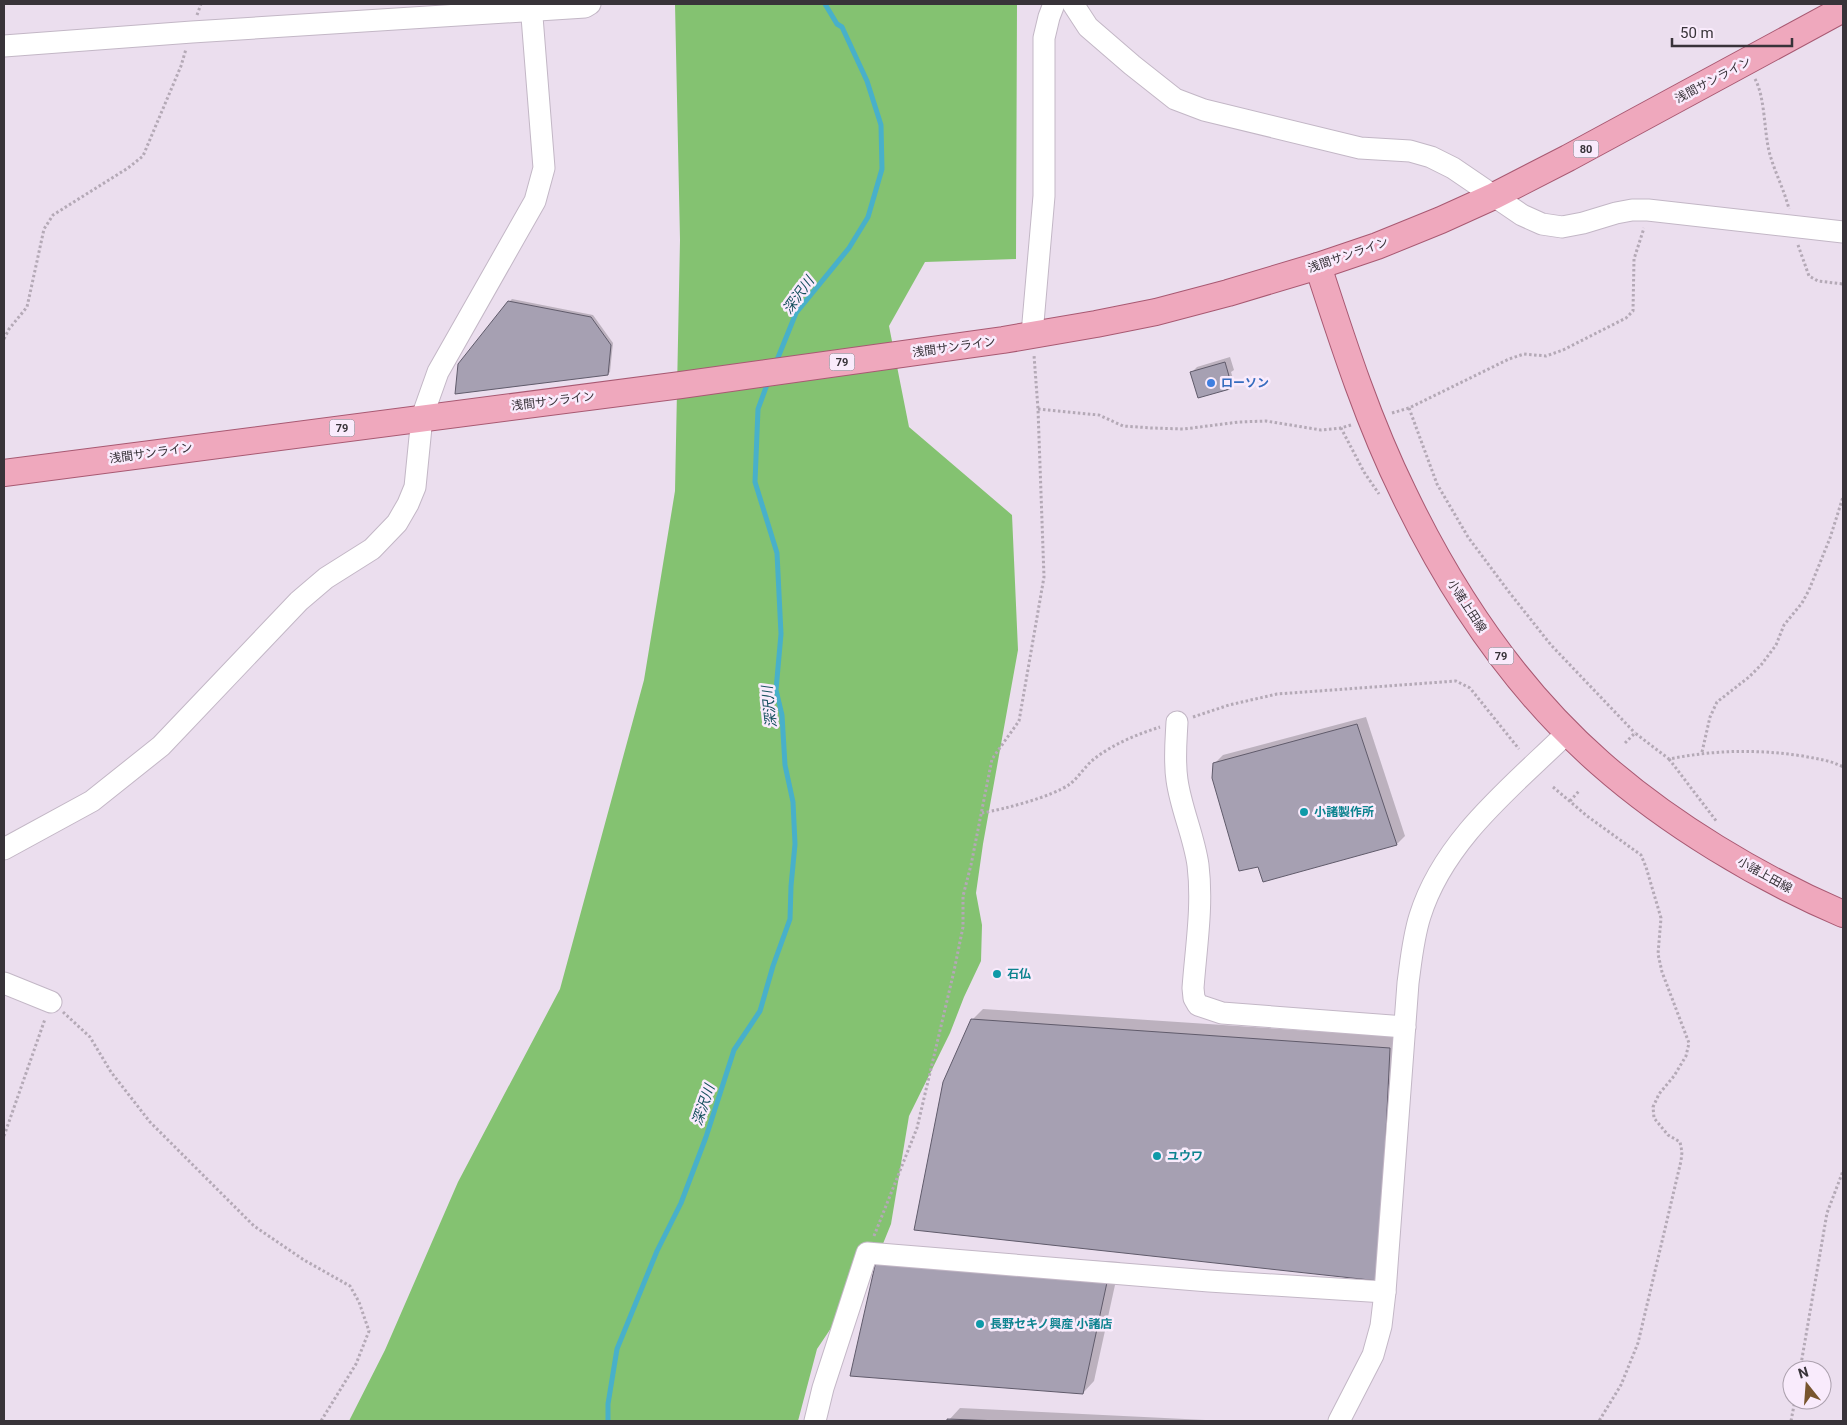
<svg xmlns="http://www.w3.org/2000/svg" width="1847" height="1425" font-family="Roboto,'Noto Sans JP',sans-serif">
<rect width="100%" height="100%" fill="#ebdeee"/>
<!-- forest -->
<polygon fill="#84c271" points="675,4 1017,4 1016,259 925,262 889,326 909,427 1012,515 1018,650 983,844 976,893 982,925 981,961 964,997 950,1033 909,1116 891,1224 876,1261 817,1349 798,1421 349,1421 385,1350 458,1182 560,989 644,680 675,491 680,240"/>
<!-- shadow -->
<g fill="#0003">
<polygon points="512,299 593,315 613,343 610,372 608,374 509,302"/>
<polygon points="1230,357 1234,370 1231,372 1234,382 1229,388 1192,372 1197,367"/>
<polygon points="1366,717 1405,836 1397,844 1214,764 1223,755"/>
<polygon points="983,1009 1401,1037 1390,1268 972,1020"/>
<polygon points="889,1250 1120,1262 1094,1381 1083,1393"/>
<polygon points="960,1408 1226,1421 948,1421"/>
</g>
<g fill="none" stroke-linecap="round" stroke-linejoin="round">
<!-- stream -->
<g stroke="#48b0ca" stroke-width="5">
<polyline points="775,365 796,313 849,248 868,217 882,169 881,125 867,81 842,27 837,24 825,4"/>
<polyline points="608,1421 608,1404 617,1349 657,1251 681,1203 706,1137 734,1050 760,1011 773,966 790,919 791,886 795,844 793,802 785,765 782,715 776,690 781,634 777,553 755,482 758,409 768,382"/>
</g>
</g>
<!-- building -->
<g fill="#a6a0b2" stroke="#605b6b">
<polygon points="508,301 591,317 611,345 608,375 455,394 458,364"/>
<polygon points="1225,362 1229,376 1226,377 1230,389 1198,398 1190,372"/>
<polygon points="1357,724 1397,845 1263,882 1258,867 1239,871 1212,778 1213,763"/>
<polygon points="971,1019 1390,1048 1379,1281 914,1230 943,1082"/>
<polygon points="876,1261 1109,1273 1083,1394 850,1376"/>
<polygon points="947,1419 1001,1421 947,1421"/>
</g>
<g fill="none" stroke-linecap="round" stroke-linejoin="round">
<defs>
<g id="minor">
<polyline points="1073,4 1088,27 1132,65 1175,99 1204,110 1360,148 1410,151 1431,157 1453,168 1522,215 1542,224 1562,227 1583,223 1616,213 1632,210 1648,210 1843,232"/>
<polyline points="4,46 192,32 585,7 590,4"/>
<polyline points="1032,334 1044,196 1044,38 1049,17 1054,4"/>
<path d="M 1177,722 C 1176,742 1174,760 1177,780 C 1181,809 1194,836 1198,865 C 1203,906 1196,947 1193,988 L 1194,998 L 1198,1005 L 1222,1013 L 1405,1027"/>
<polyline points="4,849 92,801 161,746 299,601 326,578 372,549 397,523 408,504 415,487 422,417 438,372 535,201 544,168 531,4"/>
<polyline points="4,983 51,1002"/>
<polyline points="815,1421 823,1388 867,1253 1209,1281 1385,1292"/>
<path d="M 1339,1421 L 1373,1355 L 1381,1326 L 1385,1292 L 1408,983 C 1411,961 1413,938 1420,916 C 1444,839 1513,786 1568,732"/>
</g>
<g id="major">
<path d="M 1318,266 C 1343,343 1368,421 1404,494 C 1452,594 1516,689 1600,763 C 1669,824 1759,878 1843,914"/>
<polyline points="4,473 681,385 1003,340 1096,324 1156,312 1228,293 1318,266 1377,246 1441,220 1494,196 1568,158 1843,9"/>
</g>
</defs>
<!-- minor casing -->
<use href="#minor" stroke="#c3b7c6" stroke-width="23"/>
<!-- major casing -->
<use href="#major" stroke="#a85972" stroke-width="28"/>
<!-- path -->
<g stroke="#b4a9b6" stroke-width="3" stroke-dasharray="2.5 2.5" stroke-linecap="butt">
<polyline points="197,15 201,4"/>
<path d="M 1755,79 C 1765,97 1764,130 1769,151 C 1774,171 1784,189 1789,209"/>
<polyline points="1798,245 1809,276 1818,281 1843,284"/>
<polyline points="4,339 9,329 27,307 44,229 53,215 128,168 143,156 181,66 186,49"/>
<polyline points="1409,408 1437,484 1468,537 1509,592 1551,645 1635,733"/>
<polyline points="1038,409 1099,415 1123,426 1152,428 1184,429 1239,422 1266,421 1321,430 1341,428"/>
<polyline points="1392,413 1409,408 1509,359 1524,354 1546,356 1563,350 1626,318 1633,311 1634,259 1644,228"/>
<polyline points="1351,425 1341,428 1364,472 1379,494"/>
<polyline points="1193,717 1229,705 1277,694 1456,681 1470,688 1519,749"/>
<path d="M 1625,743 L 1635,733 L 1669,759 C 1715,750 1756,749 1803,756 C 1817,759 1830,760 1843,767"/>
<polyline points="1702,752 1710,717 1717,702 1749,677 1761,665 1776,645 1784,625 1802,603 1809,590 1830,538 1843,497"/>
<polyline points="1669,759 1717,822"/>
<polyline points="1553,787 1587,816 1641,855 1646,867 1661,918 1658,954 1662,972 1689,1043 1686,1056 1674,1076 1659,1094 1653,1107 1654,1118 1668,1135 1680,1142 1682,1152 1681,1161 1638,1343 1621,1385 1599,1421"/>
<polyline points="1570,801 1579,791"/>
<path d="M 982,813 C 1004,809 1052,797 1070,784 C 1079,777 1085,766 1094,759 C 1113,744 1138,734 1160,727"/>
<polyline points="63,1012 90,1037 111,1072 150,1122 254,1226 304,1260 350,1286 359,1302 369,1331 356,1364 321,1421"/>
<polyline points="4,1136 45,1019"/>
<polyline points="874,1236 917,1128 954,971 963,927 963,896 971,865 992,759 1019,721 1044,577 1038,409 1034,355"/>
<polyline points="1800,1370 1827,1213 1843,1171"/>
<polyline points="1791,1421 1795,1400"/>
</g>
<!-- minor -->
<use href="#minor" stroke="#fff" stroke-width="21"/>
<!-- major -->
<use href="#major" stroke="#efa8bd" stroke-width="26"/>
</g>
<!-- markers -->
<circle fill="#3f7fe0" stroke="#f9ebfc" stroke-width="2" cx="1211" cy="383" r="5"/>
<g fill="#0f9aa8" stroke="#f9ebfc" stroke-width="2">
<circle cx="1304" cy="812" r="5"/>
<circle cx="997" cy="974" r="5"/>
<circle cx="1157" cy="1156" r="5"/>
<circle cx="980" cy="1324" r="5"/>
</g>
<g text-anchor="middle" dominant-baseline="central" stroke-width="5" stroke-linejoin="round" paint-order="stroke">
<!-- shield labels -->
<g fill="#f9ebfc" stroke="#726a74" stroke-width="1">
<rect x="1573.5" y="140.5" width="25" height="17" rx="4"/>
<rect x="829.5" y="353.5" width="25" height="17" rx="4"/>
<rect x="329.5" y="419.5" width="25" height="17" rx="4"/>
<rect x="1488.5" y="647.5" width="25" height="17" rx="4"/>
</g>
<g font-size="11" font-weight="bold" fill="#383339">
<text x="1586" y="149">80</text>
<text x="842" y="362">79</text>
<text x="342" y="428">79</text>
<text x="1501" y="656">79</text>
</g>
<!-- street labels -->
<g font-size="12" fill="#383339" stroke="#f9ebfc">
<text transform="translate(1713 80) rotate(-28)">浅間サンライン</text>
<text transform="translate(1348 255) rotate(-19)">浅間サンライン</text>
<text transform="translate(954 347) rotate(-8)">浅間サンライン</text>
<text transform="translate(553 401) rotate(-7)">浅間サンライン</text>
<text transform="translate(151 453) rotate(-8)">浅間サンライン</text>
<text transform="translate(1467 606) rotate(57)">小諸上田線</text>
<text transform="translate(1765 875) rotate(29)">小諸上田線</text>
</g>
<!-- shop labels -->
<g font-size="12" font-weight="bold" fill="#366cbe" stroke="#f9ebfc" text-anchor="start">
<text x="1221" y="383">ローソン</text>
</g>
<!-- culture labels -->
<g font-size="12" font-weight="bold" fill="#0d838f" stroke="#f9ebfc" text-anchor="start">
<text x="1314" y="812">小諸製作所</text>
<text x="1007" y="974">石仏</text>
<text x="1167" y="1156">ユウワ</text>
<text x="990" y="1324">長野セキノ興産 小諸店</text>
</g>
<!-- water labels -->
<g font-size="14" font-style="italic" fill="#144f5d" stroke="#f9ebfc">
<text transform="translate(798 295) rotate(-54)">深沢川</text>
<text transform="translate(769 707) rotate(-96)">深沢川</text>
<text transform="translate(703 1105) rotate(-71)">深沢川</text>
</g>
</g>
<!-- border -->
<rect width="1847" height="1425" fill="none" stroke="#383339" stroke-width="10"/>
<!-- north arrow -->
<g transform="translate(1807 1385) rotate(343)"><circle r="24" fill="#f9ebfc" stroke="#aca1ae"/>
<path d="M0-4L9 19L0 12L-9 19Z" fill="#78552e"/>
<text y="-8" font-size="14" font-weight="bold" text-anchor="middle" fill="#383339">N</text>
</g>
<!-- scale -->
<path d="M1672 38v8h120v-8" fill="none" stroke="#383339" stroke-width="2.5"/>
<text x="1680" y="38" font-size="15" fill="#383339" stroke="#f9ebfc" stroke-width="4" paint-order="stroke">50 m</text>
</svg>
